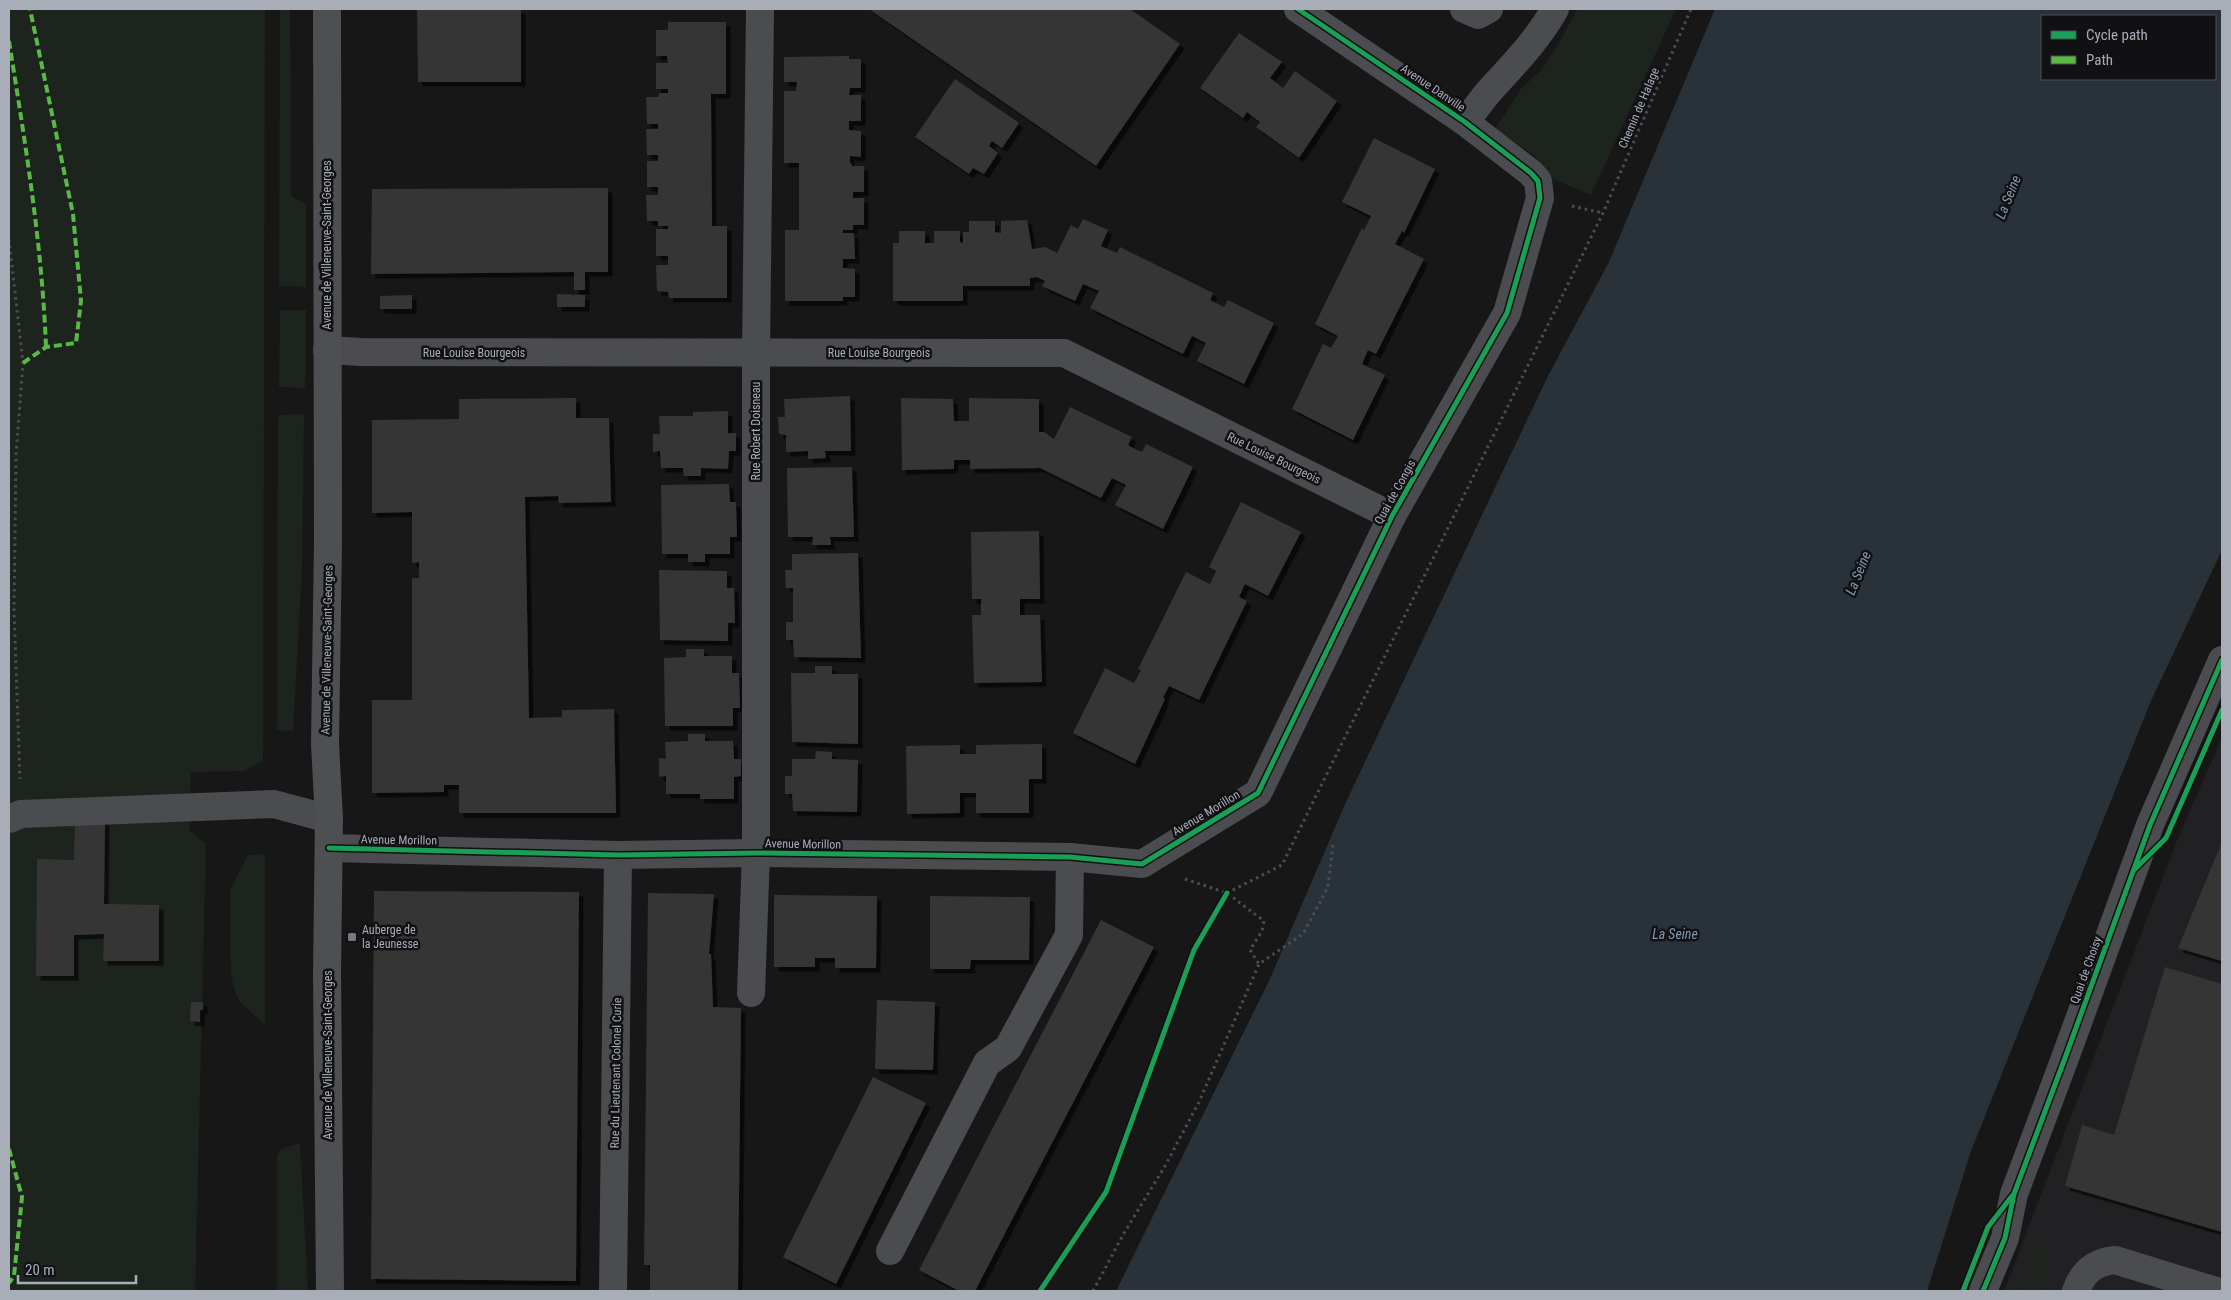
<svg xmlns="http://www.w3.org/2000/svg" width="2231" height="1300" font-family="'Roboto Condensed',sans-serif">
<defs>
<filter id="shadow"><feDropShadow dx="4.5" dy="4.5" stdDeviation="0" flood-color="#0009"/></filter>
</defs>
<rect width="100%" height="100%" fill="#171717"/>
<!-- built -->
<polygon fill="#212123" points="2222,737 2222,1291 2004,1291 2176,843"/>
<!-- green -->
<g fill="#1d241e">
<polygon points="9,9 265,9 263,761 244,771 191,772 189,830 206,844 195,1291 9,1291"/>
<polygon points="280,9 290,9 291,196 306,204 306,287 279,286"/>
<polygon points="1577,9 1676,9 1591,195 1548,177 1534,155 1495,129 1521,89 1543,68 1559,43"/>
<polygon points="280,310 306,310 305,388 279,387"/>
<polygon points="304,414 302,568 293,731 277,730 278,418 281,415"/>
<polygon points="265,854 265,1025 239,1001 233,985 231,972 230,890 248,855"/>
<polygon points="300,1143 308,1291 277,1291 277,1155 282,1149"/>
<polygon points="2040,1242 2048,1247 2041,1291 2023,1291"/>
</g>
<!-- water -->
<path fill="#2a3239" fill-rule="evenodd" d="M 1715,9 L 2222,9 L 2222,550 L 2150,703 L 1971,1151 L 1927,1291 L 1116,1291 L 1269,981 L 1346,802 L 1547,378 L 1609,262 ZM 2042,16 L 2215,16 L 2215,79 L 2042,79 Z"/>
<!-- building -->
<g fill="#353536" filter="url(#shadow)">
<polygon points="417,9 521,9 521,82 418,82"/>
<polygon points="869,9 1130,9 1180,44 1096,166"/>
<polygon points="668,22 726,22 726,94 711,94 712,226 727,226 727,298 669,298 668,292 657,291 656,265 668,265 668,256 656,256 656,229 668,229 668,226 658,226 658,221 647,221 646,195 658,195 658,187 647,187 647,161 658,161 658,155 647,155 646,129 658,129 658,124 647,124 646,97 658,97 659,93 668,93 668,89 656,89 656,63 668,63 667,56 656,56 656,30 668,30"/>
<polygon points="1239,33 1282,62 1270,78 1283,88 1295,71 1337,101 1299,158 1256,127 1260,122 1247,112 1243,118 1200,88"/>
<polygon points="849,56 849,59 861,59 861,88 850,88 849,95 861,95 861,121 849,121 849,130 861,131 861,157 850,156 850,163 852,164 852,166 864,166 864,192 853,192 853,198 864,198 864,225 853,225 853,230 843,230 843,233 854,233 855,259 843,259 843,268 855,269 855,297 843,297 843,301 785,301 785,230 799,230 799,163 784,163 784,91 796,91 797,82 784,82 784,57"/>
<polygon points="955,79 1019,123 1002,148 992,141 989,146 998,153 984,174 973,168 969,174 915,137"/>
<polygon points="1374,138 1435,169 1404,233 1402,231 1395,244 1424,259 1376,354 1368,350 1362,364 1385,375 1353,440 1292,409 1323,344 1331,348 1338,336 1315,324 1362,228 1364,230 1371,216 1342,202"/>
<polygon points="608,188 608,272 585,272 585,290 574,290 574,272 371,274 372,189"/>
<polygon points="1083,219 1108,230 1101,246 1117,253 1120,247 1213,293 1210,300 1224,307 1228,300 1274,323 1244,384 1197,361 1206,343 1192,336 1183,354 1090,308 1099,291 1083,284 1075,301 1042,286 1045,281 1037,277 1030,278 1030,286 963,286 963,301 893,301 893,243 899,243 899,231 925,231 925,243 934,243 934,231 960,231 960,242 963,243 963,232 969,232 969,221 995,221 995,232 1001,233 1001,221 1027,220 1032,249 1045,247 1057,253 1071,225 1078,229"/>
<polygon points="557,294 585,295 585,307 557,307"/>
<polygon points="412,295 412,309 380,309 380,296"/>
<polygon points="850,396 851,451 825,451 826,458 808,459 808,451 786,452 786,435 779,434 778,417 785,417 784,399"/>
<polygon points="576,398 576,418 609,418 611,502 559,503 558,496 525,497 529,718 562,717 562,710 614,709 616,813 459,813 459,785 444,785 444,792 372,793 372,700 412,700 412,578 419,578 419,562 412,563 412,512 372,513 372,420 459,419 459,399"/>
<polygon points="901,398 953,399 954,421 969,421 969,398 1039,399 1039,432 1044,432 1054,439 1070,407 1132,437 1128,445 1135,449 1142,452 1146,444 1193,467 1163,529 1115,505 1126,485 1112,478 1101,498 1040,468 970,469 970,460 954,460 954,469 902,470"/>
<polygon points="728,411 728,433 736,433 736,451 729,451 728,469 701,468 701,476 684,476 683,468 661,468 660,451 653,452 653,434 660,434 659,416 693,416 693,412"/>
<polygon points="852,467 854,537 830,537 831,545 812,545 813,537 788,537 787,468"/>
<polygon points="729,484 730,502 736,502 737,537 730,537 730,554 705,554 705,562 688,562 688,554 662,554 661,485"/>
<polygon points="1241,502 1301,532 1268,596 1245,584 1239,597 1247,601 1199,700 1169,686 1163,698 1165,699 1135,764 1073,733 1105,668 1134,683 1141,670 1138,669 1186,572 1210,584 1216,571 1209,567"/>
<polygon points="1039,531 1040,599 1020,599 1020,615 1040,615 1042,682 974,683 972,615 981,615 981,599 972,599 971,532"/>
<polygon points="858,553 861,658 794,657 793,640 786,640 786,622 793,622 793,588 786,588 785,570 792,570 792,554"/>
<polygon points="659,570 727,571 727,588 734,588 735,623 728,623 728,641 660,640"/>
<polygon points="686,649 704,649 704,656 732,656 732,673 739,673 740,708 733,708 733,726 665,726 664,658 686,657"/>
<polygon points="815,666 832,666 832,674 858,674 858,744 792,742 791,673 815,673"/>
<polygon points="688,734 705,734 705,741 733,741 734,759 741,759 741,776 734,777 734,799 700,799 700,794 666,794 666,776 659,777 659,758 666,759 665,742 688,741"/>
<polygon points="1042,744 1042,779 1029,779 1029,813 976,813 976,793 960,793 960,813 907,814 906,746 960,745 960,754 976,754 976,745"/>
<polygon points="816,751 832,752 832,759 858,760 857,812 793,811 792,794 785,794 785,776 792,776 792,759 815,759"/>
<polygon points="75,818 105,818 104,904 159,905 159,961 103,961 104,934 74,935 74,976 36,976 37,859 74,860"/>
<polygon points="2222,842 2222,961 2178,948"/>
<polygon points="374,891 579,892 576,1281 371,1279"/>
<polygon points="648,893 714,894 709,954 711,954 713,1007 741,1008 738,1291 650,1291 650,1265 644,1265"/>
<polygon points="774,895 877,896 876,968 835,968 835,958 815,958 815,967 774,967"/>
<polygon points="930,896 1030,897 1029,960 971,960 970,969 930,969"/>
<polygon points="1101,920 1154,947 975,1291 959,1291 919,1270"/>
<polygon points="2165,967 2222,984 2222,1232 2065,1186 2082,1125 2114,1135"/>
<polygon points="877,1000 935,1002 933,1070 875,1069"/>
<polygon points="191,1002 203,1002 203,1010 200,1010 200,1022 190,1021"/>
<polygon points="873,1077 926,1103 836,1284 783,1257"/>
</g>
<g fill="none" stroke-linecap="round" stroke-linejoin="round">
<!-- path -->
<g stroke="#4d4e52" stroke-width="3" stroke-dasharray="2.5 4" stroke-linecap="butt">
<polyline points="1572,206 1603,213"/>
<polyline points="9,239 23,363 16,455 14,610 20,779"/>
<polyline points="1185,879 1227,893 1264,921 1262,931 1250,950 1259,964"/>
<polyline points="1227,893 1282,865 1603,213 1691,9"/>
<polyline points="1093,1291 1124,1233 1165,1166 1199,1102 1259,964 1303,934 1328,887 1333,844"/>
</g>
<!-- minor -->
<g stroke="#4b4c50" stroke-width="28">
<polyline points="1464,9 1478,15 1489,9"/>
<path d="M 1465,122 C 1474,111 1482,99 1492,88 C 1515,63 1538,39 1555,9"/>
<polyline points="327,350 361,352 1064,353 1392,516"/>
<polyline points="9,819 21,814 274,804 329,819"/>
<polyline points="329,848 618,855 756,853 1070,857 1142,864 1258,793 1392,516 1507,313 1540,198 1538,181 1531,173 1465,122 1298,9"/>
<polyline points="751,993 756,853 756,353 760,9"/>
<polyline points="890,1251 987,1063 1008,1048 1069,935 1070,857"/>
<polyline points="613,1291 618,855"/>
<polyline points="1983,1291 2005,1238 2014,1194 2065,1058 2150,825 2222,660"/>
<path d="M 2076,1291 C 2083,1271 2095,1262 2115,1260 L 2216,1291"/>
</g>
<!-- major -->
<polyline stroke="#4d4f52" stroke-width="28" points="327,9 328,541 325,744 329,819 327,973 330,1291"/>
<!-- quiet -->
<g stroke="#58b947" stroke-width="4" stroke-dasharray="8 4" stroke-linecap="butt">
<path d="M 9,41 C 25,142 42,244 46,347"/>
<polyline points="23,363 46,347 76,343 81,301 73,214 30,9"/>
<polyline points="9,1149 22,1197 14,1276 9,1283"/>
</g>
<defs>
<g id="cycleway">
<polyline points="329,848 618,855 756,853 1070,857 1142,864 1258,793 1392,516 1507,313 1540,198 1538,181 1531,173 1465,122 1298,9"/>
<polyline points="2135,869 2166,838 2222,710"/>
<polyline points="1040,1291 1106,1192 1194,950 1227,893"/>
<polyline points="1963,1291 1988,1227 2012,1196"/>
<polyline points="1983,1291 2005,1238 2014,1194 2065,1058 2150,825 2222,660"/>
</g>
</defs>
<!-- cycleway casing -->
<use href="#cycleway" stroke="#111113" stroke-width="8"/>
<!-- cycleway -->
<use href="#cycleway" stroke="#1a9f57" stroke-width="5"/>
</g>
<!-- markers -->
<rect fill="#757880" stroke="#111113" stroke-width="2" x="347" y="932" width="10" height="10" rx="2.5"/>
<g text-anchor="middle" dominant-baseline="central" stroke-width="5" stroke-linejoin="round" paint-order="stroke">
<!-- street labels -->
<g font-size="12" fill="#a8adb8" stroke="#111113">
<text transform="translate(1433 88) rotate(34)">Avenue Danville</text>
<text transform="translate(1639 108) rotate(-67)">Chemin de Halage</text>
<text transform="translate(327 245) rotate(-90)">Avenue de Villeneuve-Saint-Georges</text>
<text x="474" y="353">Rue Louise Bourgeois</text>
<text x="879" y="353">Rue Louise Bourgeois</text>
<text transform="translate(756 431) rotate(-90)">Rue Robert Doisneau</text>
<text transform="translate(1274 458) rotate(26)">Rue Louise Bourgeois</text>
<text transform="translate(1395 492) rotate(-61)">Quai de Congis</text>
<text transform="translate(327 650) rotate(-89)">Avenue de Villeneuve-Saint-Georges</text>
<text transform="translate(1206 813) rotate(-31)">Avenue Morillon</text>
<text transform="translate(399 840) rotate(1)">Avenue Morillon</text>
<text transform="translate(803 844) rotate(1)">Avenue Morillon</text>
<text transform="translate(2086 970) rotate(-70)">Quai de Choisy</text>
<text transform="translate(328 1055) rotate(-90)">Avenue de Villeneuve-Saint-Georges</text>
<text transform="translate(616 1073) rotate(-89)">Rue du Lieutenant Colonel Curie</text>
</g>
<!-- poi labels -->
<g font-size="12" fill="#a8adb8" stroke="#111113" text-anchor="start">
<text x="362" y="930">Auberge de<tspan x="362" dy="14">la Jeunesse</tspan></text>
</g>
<!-- water labels -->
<g font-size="14" font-style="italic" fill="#7f9bb3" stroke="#111113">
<text transform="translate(2008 197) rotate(-68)">La Seine</text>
<text transform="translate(1858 573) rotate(-68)">La Seine</text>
<text x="1675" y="934">La Seine</text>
</g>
</g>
<!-- border -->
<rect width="2231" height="1300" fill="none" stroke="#a8adb8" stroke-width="20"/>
<!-- legend -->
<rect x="2041" y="15" width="175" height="65" fill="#111113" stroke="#4d4f55"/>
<rect x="2051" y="31" width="25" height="8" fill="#1a9f57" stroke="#4d4f55"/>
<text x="2086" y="40" font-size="15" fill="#a8adb8">Cycle path</text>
<rect x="2051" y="56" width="25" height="8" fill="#58b947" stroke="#4d4f55"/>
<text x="2086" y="65" font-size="15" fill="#a8adb8">Path</text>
<!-- scale -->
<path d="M18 1275v8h118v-8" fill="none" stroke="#a8adb8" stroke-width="2.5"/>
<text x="25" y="1275" font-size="15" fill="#a8adb8" stroke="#111113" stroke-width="4" paint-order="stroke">20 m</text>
</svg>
